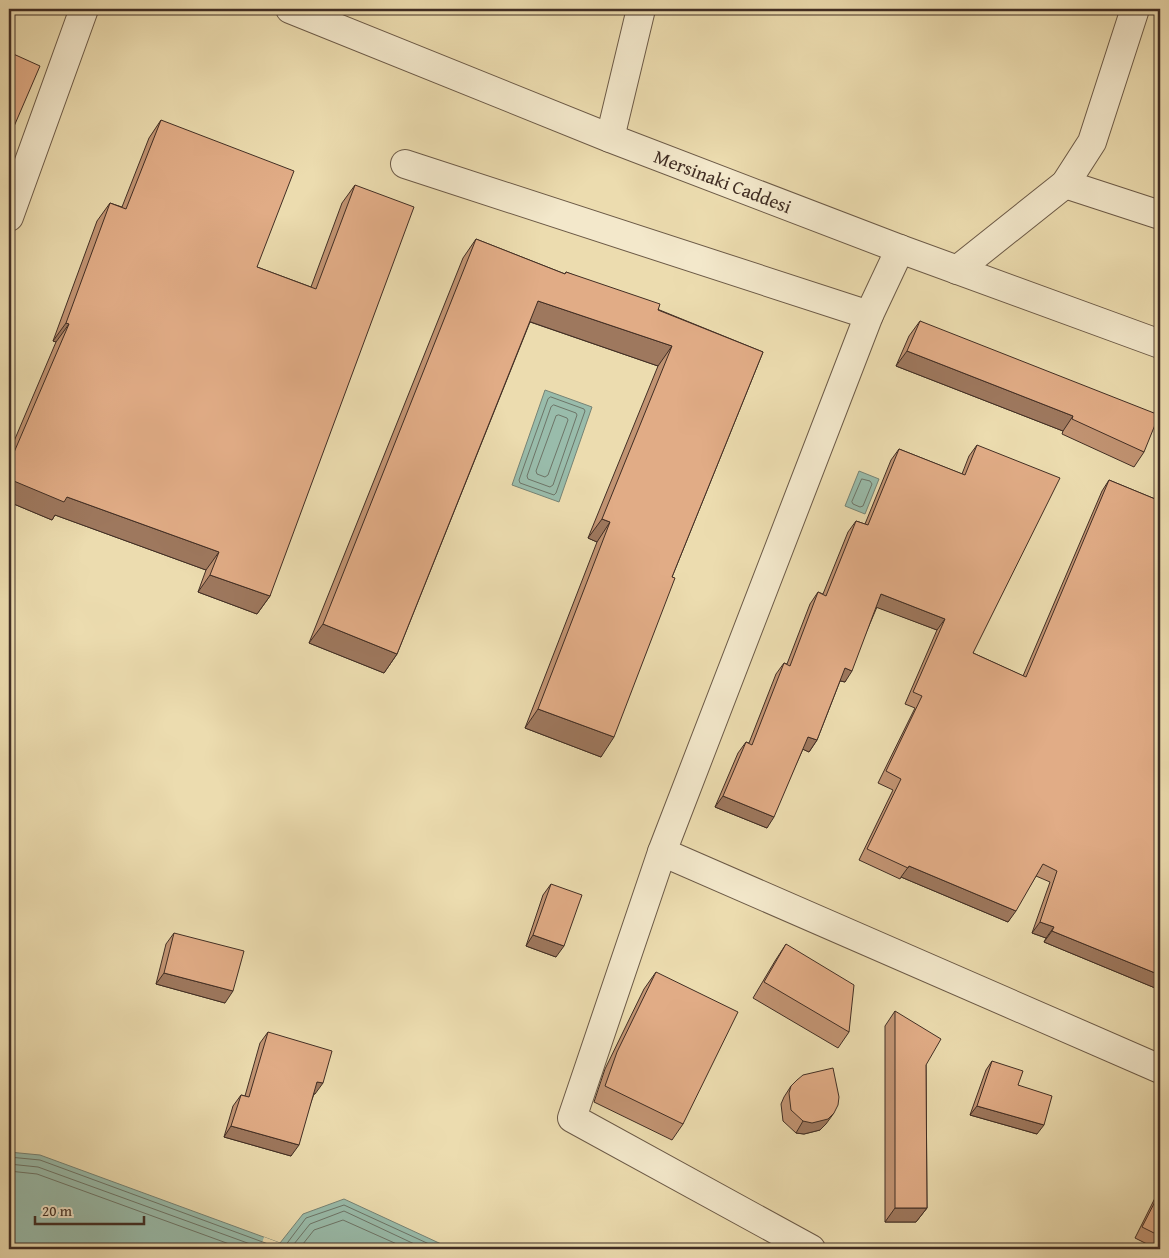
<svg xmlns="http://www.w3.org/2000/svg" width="1169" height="1258" font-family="'Gentium Book Plus',serif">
<rect width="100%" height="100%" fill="#ecdcaf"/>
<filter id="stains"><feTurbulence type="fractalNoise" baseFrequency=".004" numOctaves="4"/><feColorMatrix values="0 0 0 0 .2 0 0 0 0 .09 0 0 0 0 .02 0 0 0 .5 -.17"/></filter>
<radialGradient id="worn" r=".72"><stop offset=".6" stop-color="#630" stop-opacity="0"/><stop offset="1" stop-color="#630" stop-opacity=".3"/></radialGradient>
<!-- water -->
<g fill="#99bcab" stroke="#768375">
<polygon points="545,390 592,407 559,502 512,485"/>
<polygon points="859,471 879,479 865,514 845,506"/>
<polygon points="9,1152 40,1155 280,1243 303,1214 344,1199 452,1249 9,1249"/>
</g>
<!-- pier -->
<polygon fill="#ecdcaf" points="264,1237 280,1243 278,1249 260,1249"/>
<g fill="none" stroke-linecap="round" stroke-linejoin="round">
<!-- shore -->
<g stroke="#6d7568" stroke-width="1">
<polygon points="551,397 584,409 585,411 556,493 554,495 520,483 519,480 548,399"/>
<polygon points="554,405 576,413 577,415 553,485 550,487 528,479 527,476 551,407"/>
<polygon points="559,415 567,418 568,420 548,475 545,477 537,474 536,471 556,416"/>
<polygon points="862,479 870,481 872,484 863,506 860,507 853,504 852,502"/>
<polyline points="9,1157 40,1160 279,1248 285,1246 306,1218 344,1205 440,1249"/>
<polyline points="9,1164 38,1167 264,1249"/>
<polyline points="9,1171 37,1174 243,1249"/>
<polyline points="290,1249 310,1224 344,1211 425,1249"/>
<polyline points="299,1249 314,1230 343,1220 408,1249"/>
</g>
<defs>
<g id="minor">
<polyline points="290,9 610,138 900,249 1160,344"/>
<polyline points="610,138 641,9"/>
<polyline points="405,164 869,315"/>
<polyline points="1065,184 1160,215"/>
<polyline points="9,217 84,9"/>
<polyline points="900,249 869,315 662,852 1160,1069"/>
<polyline points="957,270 1065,184 1092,142 1135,9"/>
<polyline points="662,852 572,1118 811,1249"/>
</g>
</defs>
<!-- minor casing -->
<use href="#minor" stroke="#6c5a47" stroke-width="30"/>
<!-- minor -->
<use href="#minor" stroke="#f3e8cb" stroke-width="28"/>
</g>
<!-- wall -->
<g fill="#c29473" stroke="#412e24">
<polygon points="161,120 257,267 311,287 342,203 355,185 270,596 257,614 198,592 206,570 55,515 52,520 9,502 9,453 56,342 53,341 97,221 110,203 122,207 149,138"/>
<polygon points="1160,151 1160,166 1157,165"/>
<polygon points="476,239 565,274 566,272 763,352 672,577 601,757 525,728 597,542 588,538 658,366 530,322 397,654 384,673 309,643 463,258"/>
<polygon points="920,321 1144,452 1134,467 1062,434 1063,431 896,366 909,336"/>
<polygon points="977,445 973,653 1023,676 1102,491 1109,480 1160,501 1160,990 1044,942 1046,938 1032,933 1050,882 1036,876 1008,922 901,877 900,879 859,860 893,790 878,783 915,708 905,704 937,630 877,607 845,682 840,681 817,740 809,752 803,749 767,828 715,807 738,753 746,742 749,743 776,674 784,663 787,664 810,604 818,592 823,594 848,532 856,521 865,524 891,460 899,449 962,474 969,456"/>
<polygon points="551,884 556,957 526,946 543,895"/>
<polygon points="174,933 225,1003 156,984 166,944"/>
<polygon points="786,944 849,1032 838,1048 753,998 775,961"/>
<polygon points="656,972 683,1124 672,1140 594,1102 605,1069 644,989"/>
<polygon points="895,1011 926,1065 927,1208 916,1222 885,1222 885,1026"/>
<polygon points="268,1032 315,1094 314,1094 291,1156 224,1137 233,1106 241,1095 245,1096 260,1043"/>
<polygon points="992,1061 1018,1085 1037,1134 970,1115 986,1070"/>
<polygon points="791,1086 826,1124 820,1130 804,1134 796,1133 783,1121 781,1104 784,1097"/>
<polygon points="1160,1188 1160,1249 1157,1249 1135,1238"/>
</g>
<!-- shaded-wall -->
<g fill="#9e785e" stroke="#412e24">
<polygon points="538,301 672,346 658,366 525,320"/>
<polygon points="66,323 69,324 56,342 53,341"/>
<polygon points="907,351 1073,416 1063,431 896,366"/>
<polygon points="9,479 67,497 219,552 206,570 55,515 52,520 9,502"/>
<polygon points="602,519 610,522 597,542 588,538"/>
<polygon points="210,575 270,596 257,614 198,592"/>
<polygon points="881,594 945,619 937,630 873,606"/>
<polygon points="323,624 397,654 384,673 309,643"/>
<polygon points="845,668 852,671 845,682 837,680"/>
<polygon points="538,709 614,737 601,757 525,728"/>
<polygon points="808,737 817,740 809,752 800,748"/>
<polygon points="723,796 774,817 767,828 715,807"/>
<polygon points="909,866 1016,911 1008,922 901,877"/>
<polygon points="1040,922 1054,927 1046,938 1032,933"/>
<polygon points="1052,931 1160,975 1160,990 1044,942"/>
<polygon points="533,935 564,946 556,957 526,946"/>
<polygon points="164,973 233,991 225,1003 156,984"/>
<polygon points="317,1082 323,1083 315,1094 309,1093"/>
<polygon points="977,1106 1044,1125 1037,1134 970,1115"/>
<polygon points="834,1113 826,1124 820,1130 804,1134 796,1133 803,1121"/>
<polygon points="231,1126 299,1145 291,1156 224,1137"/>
<polygon points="895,1208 927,1208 916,1222 885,1222"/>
</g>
<!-- building -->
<g fill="#e1ac86" stroke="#412e24">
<polygon points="9,52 40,66 9,138"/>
<polygon points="161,120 294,171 257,267 316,289 355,185 414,207 270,596 210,575 219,552 67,497 64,502 9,479 9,464 69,324 66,323 110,203 126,209"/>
<polygon points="476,239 565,274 566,272 660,304 658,310 763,352 672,577 675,578 614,737 538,709 610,522 602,519 672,346 538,301 397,654 323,624"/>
<polygon points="920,321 1159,415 1144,452 1072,419 1073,416 907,351"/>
<polygon points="977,445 1060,478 973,653 1026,677 1109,480 1160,501 1160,975 1052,931 1054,927 1040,922 1057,871 1043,864 1016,911 909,866 908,868 867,849 901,779 886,771 922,696 913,692 945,619 881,594 852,671 845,668 817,740 808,737 774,817 723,796 746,742 752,745 784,663 790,666 818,592 826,596 856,521 868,525 899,449 965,475"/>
<polygon points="551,884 582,895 564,946 533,935"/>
<polygon points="174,933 244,951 233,991 164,973"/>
<polygon points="786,944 854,985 849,1032 764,982"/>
<polygon points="656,972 738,1012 683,1124 605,1086 617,1052"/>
<polygon points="895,1011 941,1039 926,1065 927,1208 895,1208"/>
<polygon points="268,1032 332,1051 323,1083 317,1082 299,1145 231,1126 241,1095 249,1097"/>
<polygon points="992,1061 1023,1071 1018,1085 1052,1096 1044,1125 977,1106"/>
<polygon points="833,1068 839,1097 838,1105 834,1113 828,1119 812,1123 803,1121 791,1110 789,1093 791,1086 797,1080 803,1075"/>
<polygon points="1160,1192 1160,1236 1142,1227"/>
</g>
<g text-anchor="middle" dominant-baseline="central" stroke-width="4" stroke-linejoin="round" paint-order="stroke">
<!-- street labels -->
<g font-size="19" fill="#412e24" stroke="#f3e8cb">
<text transform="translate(723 181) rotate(21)">Mersinaki Caddesi</text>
</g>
</g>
<!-- margin -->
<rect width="1169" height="1258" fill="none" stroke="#ecdcaf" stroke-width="30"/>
<rect x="10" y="10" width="1149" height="1238" fill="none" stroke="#412e24" stroke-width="2.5"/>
<rect x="15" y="15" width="1139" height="1228" fill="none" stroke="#412e24"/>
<!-- scale -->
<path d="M35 1216v8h109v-8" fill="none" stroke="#412e24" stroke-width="2.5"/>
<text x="42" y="1216" font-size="15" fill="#412e24" stroke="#f3e8cb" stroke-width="4" paint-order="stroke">20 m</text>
<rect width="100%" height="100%" filter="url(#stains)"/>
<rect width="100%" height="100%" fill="url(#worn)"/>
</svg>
